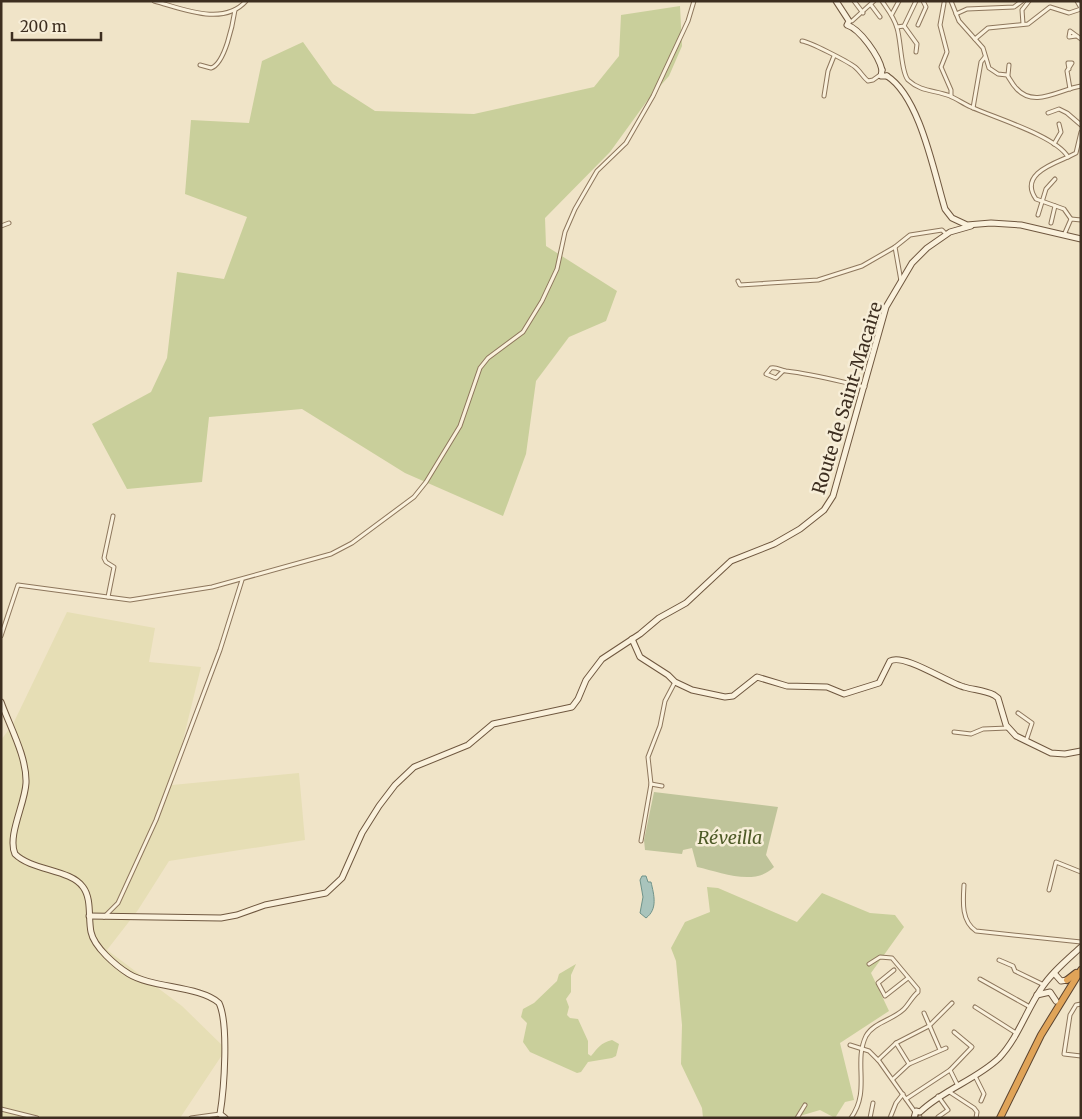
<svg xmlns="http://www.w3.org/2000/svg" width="1082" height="1119" font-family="Merriweather,serif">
<rect width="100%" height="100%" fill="#f0e4c8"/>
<!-- farmland -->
<polygon fill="#e6deb5" points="67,612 155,628 149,662 201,667 172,785 299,773 305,840 169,861 138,910 107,950 182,1006 226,1049 180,1118 1,1118 1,740 13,724"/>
<!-- green -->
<g fill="#c9cf9b">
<polygon points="680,6 682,46 669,76 647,101 610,152 545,218 546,246 617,291 606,321 569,337 536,381 526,454 503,516 405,473 302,409 209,417 202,482 127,489 92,424 151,392 167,358 177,272 224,279 247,217 185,194 191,120 249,123 262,61 303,42 333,84 375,111 474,114 594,87 619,56 621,15"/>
<polygon points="707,887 718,888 797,922 822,893 870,913 895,915 904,927 871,973 889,1011 840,1043 854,1100 845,1102 835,1118 820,1110 793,1118 703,1118 702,1108 681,1064 682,1025 676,961 671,948 685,922 710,912"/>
<path d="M 576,964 L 571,975 L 571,992 L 566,999 L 569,1007 L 567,1015 L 570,1018 L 578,1019 L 588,1041 L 588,1054 L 591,1056 C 598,1048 600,1043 612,1040 L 619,1044 L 616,1056 L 612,1058 L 588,1062 L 581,1072 L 577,1073 L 530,1052 L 523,1042 L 527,1023 L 521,1017 L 523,1009 L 534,1003 L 557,981 L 559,974 Z"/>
</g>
<!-- cemetery -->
<path fill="#bfc49a" d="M 654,792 L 778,807 L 766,855 L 774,867 C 754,887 721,872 697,867 L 692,848 L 683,850 L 682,854 L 645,850 L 644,840 Z"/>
<!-- water -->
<path fill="#a9c4bc" stroke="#6f938a" d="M 642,876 L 646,876 L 648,882 L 651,882 C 654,895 658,909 646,918 L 640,913 L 643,897 L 640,880 Z"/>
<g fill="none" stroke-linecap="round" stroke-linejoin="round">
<defs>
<g id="street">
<path d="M 154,1 C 181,8 223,27 246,1"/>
<polyline points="854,1 863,13"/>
<path d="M 882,1 C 888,10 894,17 897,28 C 901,40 901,72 908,80 C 921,92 935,90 950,96 C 957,99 964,104 971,107 C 995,118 1056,136 1068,157 C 1052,164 1019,175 1036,199 L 1064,209 L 1071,219"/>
<path d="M 951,1 L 959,21 L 983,48 L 989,68 L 998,74 L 1007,75 C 1010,79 1012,84 1016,88 C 1034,109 1060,89 1081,86"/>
<polyline points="1077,1 1081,8"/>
<polyline points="944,3 940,25 947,52 941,67 951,90 951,96"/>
<polyline points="871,5 880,17"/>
<polyline points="892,14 899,1"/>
<polyline points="956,14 967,9 1014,7 1022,1"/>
<polyline points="852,21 874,1"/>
<polyline points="1023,24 1022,10 1029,1"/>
<polyline points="918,25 926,7 923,1"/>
<polyline points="904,26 917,44 916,52"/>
<polyline points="897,27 904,26 916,1"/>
<polyline points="1076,36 1069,37 1070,31 1081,39"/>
<polyline points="975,39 988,28 1028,24 1050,7 1069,13 1081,9"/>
<path d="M 802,41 C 810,42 847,61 855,67 C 860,71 863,77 868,81 L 873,80 L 880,75"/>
<path d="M 200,65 L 211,68 C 225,64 233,23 235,10"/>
<polyline points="1069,69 1068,63 1072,63 1067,71 1070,89"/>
<polyline points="1008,75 1009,65"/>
<polyline points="824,96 828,71 834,56"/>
<polyline points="973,108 981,62 985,57"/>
<polyline points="1048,113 1059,109 1067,113 1081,125"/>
<polyline points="1054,144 1061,132 1059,124"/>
<polyline points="1068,157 1076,153 1081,132"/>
<polyline points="1038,215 1046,189 1055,179"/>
<polyline points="1051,223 1055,206"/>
<polyline points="1,226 9,223"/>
<polyline points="1064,235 1071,219 1081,220"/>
<polyline points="738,281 740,285 818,280 862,266 895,247"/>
<polyline points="901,281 895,247 910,235 942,230 946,234"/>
<path d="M 783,371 L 776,378 L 766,374 L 771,368 C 777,367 780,370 786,371 C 813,374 838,381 865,387"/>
<polyline points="108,597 114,567 106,562 104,558 113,516"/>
<polyline points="1,636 18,585 130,600 212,587 331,554 352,543 414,497 426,482 460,426 480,368 488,358 523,332 542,301 557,269 565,232 575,209 597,171 626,143 653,96 688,21 694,1"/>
<polyline points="1018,713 1032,723 1026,741"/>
<polyline points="954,732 971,734 983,729 1008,728"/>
<polyline points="651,784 662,786"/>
<polyline points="641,841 651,784 648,757 660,726 665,701 675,682"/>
<path d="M 964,885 C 963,901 961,921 976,931 L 1081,942"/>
<polyline points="1049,890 1056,862 1081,872"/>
<polyline points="104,917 118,903 156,820 220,650 242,580"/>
<polyline points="999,960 1013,966 1015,971 1044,985"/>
<polyline points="894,970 878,983 885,996 908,978"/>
<polyline points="980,979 1030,1007"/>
<polyline points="1081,1004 1076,1005 1070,1015 1064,1054 1081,1056"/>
<polyline points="975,1007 1016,1033"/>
<polyline points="924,1013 940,1050"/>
<polyline points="954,1032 972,1047 950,1070 957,1084"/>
<polyline points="896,1043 909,1064"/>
<polyline points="850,1045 869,1051 879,1061 915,1112"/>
<polyline points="878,1060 896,1043 929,1026 952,1003"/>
<polyline points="975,1076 984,1094 981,1101"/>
<polyline points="893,1079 909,1064 946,1048"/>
<polyline points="948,1091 974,1108 977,1112 976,1118"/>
<polyline points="906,1099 950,1070"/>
<polyline points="1,1109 37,1118"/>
<polyline points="920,1117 920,1118"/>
<polyline points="938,1117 948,1110 938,1096"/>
<polyline points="191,1118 220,1114"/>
<polyline points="797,1118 805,1105"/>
<path d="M 851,1118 C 871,1090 853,1063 866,1036 C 874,1022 893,1020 904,1009 C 909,1004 912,997 918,992 L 918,989 L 892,958 L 880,957 L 869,964"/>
<polyline points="870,1118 873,1103"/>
<polyline points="890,1118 896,1103 903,1094"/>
</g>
<g id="secondary">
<path d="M 836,1 L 849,21 L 847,25 C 860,29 879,56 882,70"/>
<polyline points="882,70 881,76 887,76"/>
<path d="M 887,76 C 920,97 934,173 945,209 L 952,218 L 967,225 L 991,223 L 1021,225 L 1081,239"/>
<path d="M 632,639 L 640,657 L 668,675 L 675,682 L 692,690 L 725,697 L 733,696 L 757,677 L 787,686 L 827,687 L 844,694 L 879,683 L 890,661 C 904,653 948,683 964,687 C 974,690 984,690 994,695 L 998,698 L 1006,725 L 1016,736 L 1051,753 L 1065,754 L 1081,751"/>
<path d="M 1,702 C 10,727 27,757 26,783 C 25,804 7,836 15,854 C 32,871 70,869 83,887 C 92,899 88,918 91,932 C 94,947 116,966 129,974 C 152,988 200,986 219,1003 C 229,1024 224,1090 220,1114 L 225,1118"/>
<polyline points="89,916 221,918 237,915 265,905 326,893 342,878 362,833 379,806 395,785 414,767 468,745 493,724 572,707 578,699 586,680 602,659 640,634 659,618 686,603 731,561 774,544 800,529 824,510 833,496 886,307 912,263 927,248 950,232 971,226"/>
<polyline points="1054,973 1061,981 1067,980"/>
<polyline points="1037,995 1050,992 1056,1001"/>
<path d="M 914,1118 L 916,1111 L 920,1112 C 944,1089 976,1080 999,1058 C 1018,1038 1026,1011 1041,989 C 1051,973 1067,960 1081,947"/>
</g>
<g id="highway">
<polyline points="1067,980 1076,973"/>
<polyline points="1000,1118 1041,1035 1081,970"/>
</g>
</defs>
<!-- street casing -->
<use href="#street" stroke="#8d765c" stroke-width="5"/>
<!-- secondary casing -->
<use href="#secondary" stroke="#6f573f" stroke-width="7"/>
<!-- highway casing -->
<use href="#highway" stroke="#5b4430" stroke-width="8"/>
<!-- street -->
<use href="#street" stroke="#faf1dc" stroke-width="3"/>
<!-- secondary -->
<use href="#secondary" stroke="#faf1dc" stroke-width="5"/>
<!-- highway -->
<use href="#highway" stroke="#e0a458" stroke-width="6"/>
</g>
<g text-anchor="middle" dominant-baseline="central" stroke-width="5" stroke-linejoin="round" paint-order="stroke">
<!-- street labels -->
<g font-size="18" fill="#3d2e20" stroke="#f7eed8">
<text transform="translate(847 398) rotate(-73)">Route de Saint-Macaire</text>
</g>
<!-- park labels -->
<g font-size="18" font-style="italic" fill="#4d5a26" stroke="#f7eed8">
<text x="730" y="837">Réveilla</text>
</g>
</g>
<!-- border -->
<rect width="1082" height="1119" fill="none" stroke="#3d2e20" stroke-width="5"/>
<!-- scale -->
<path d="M12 32v8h89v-8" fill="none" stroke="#3d2e20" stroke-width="2.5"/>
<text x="20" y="32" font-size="15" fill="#3d2e20" stroke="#f7eed8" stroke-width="4" paint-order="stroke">200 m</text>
</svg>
